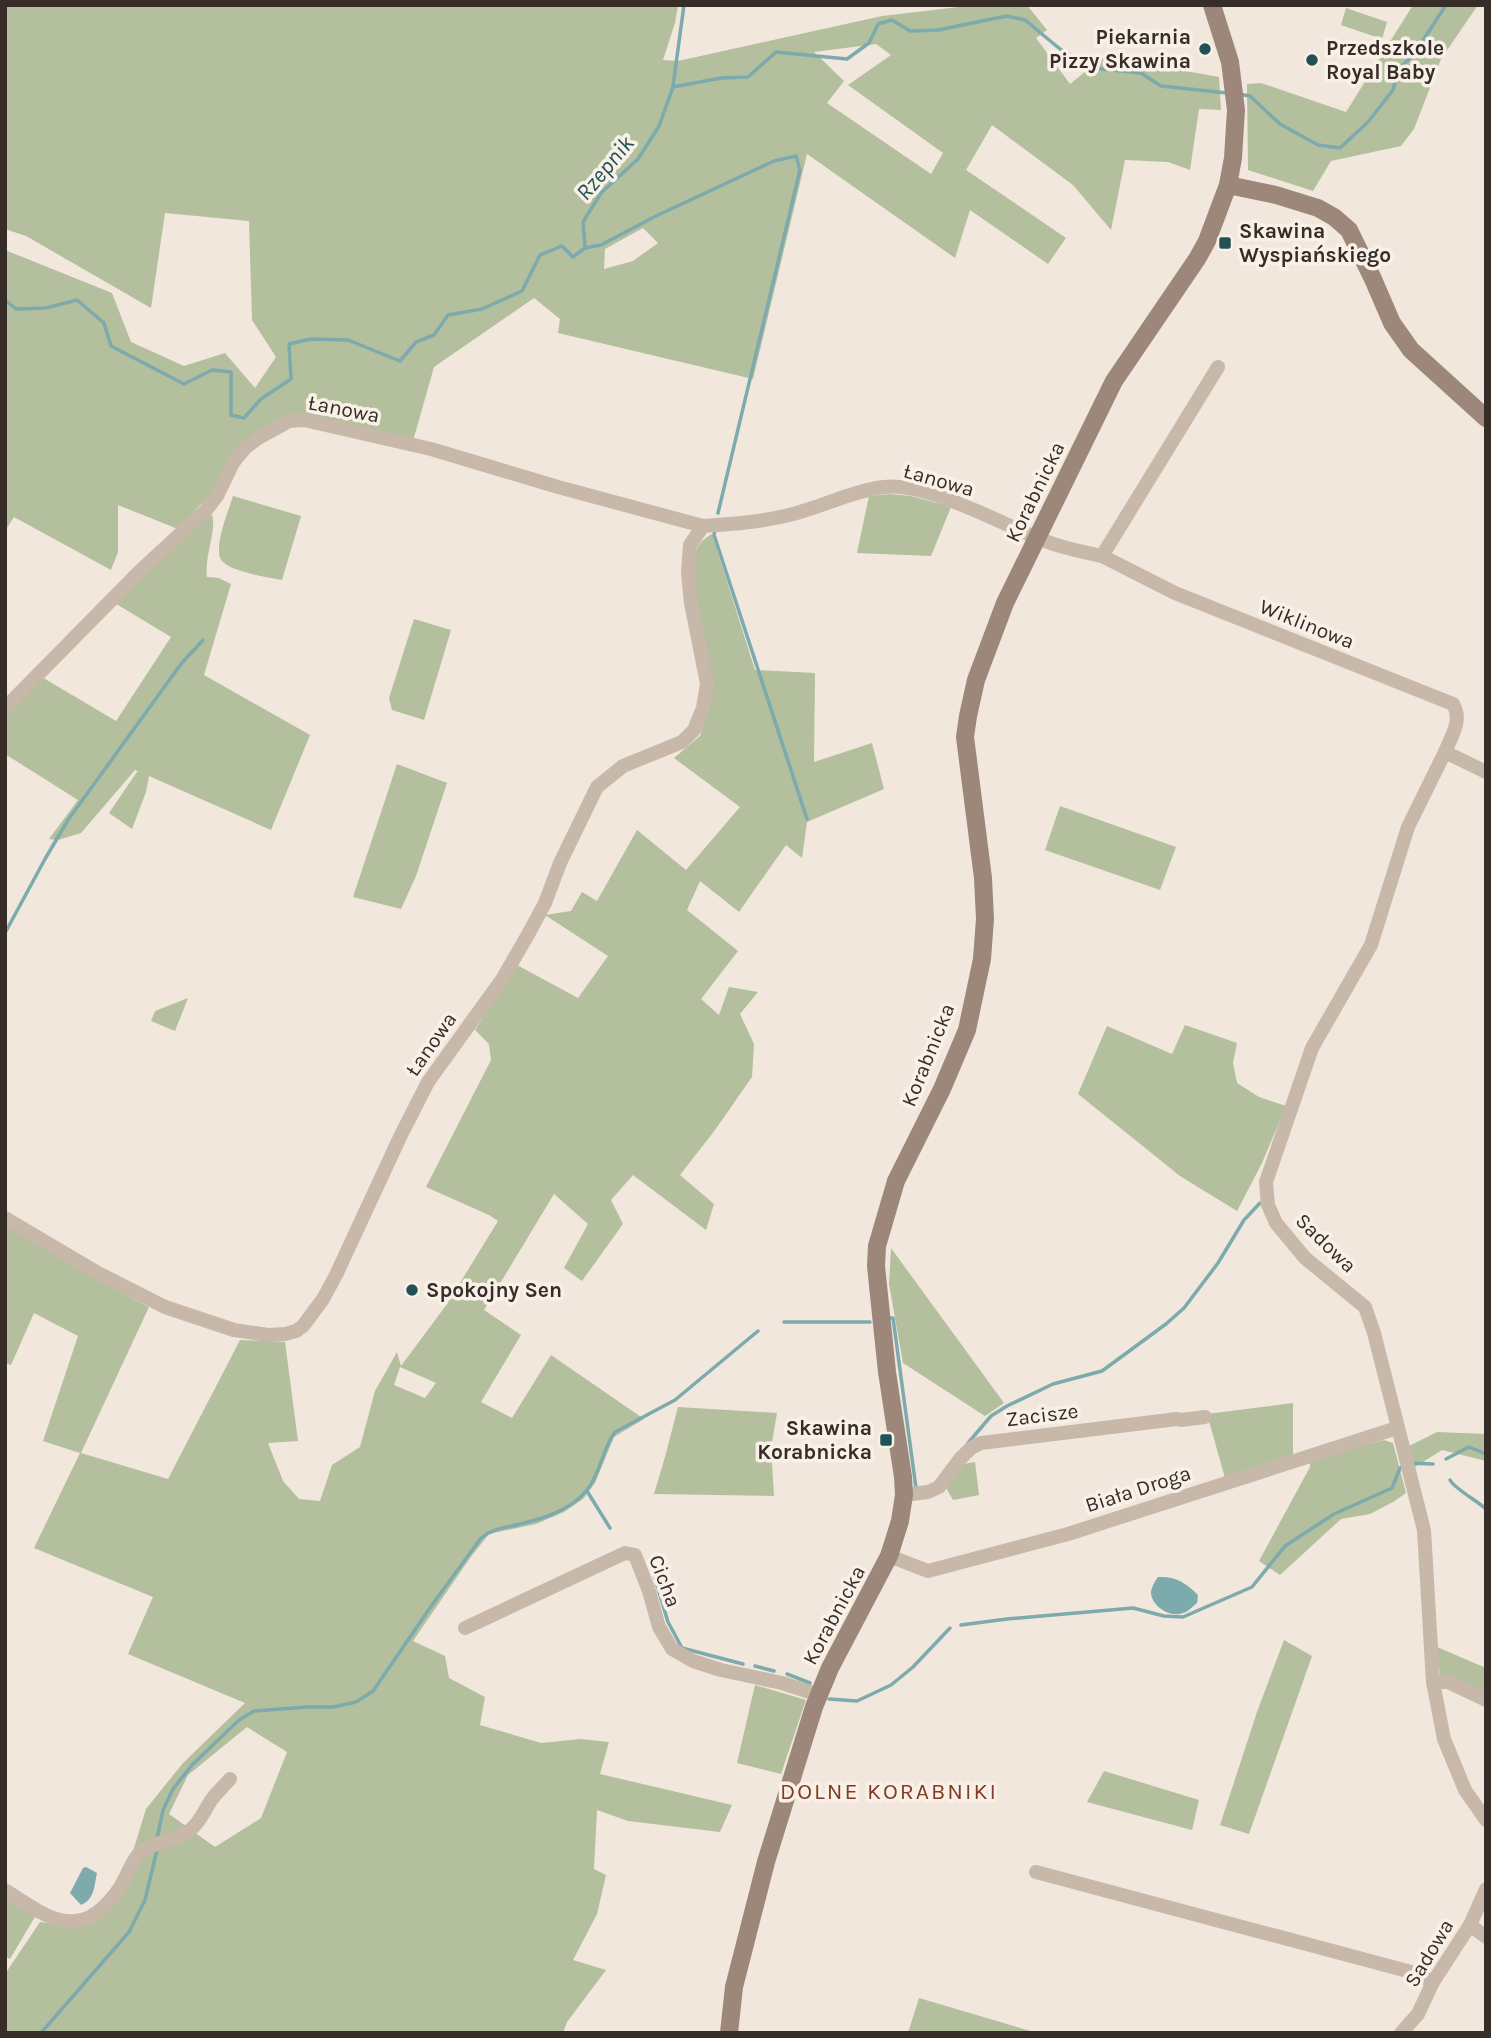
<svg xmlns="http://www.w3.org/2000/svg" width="1491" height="2038" font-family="Karla,sans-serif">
<rect width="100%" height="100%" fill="#f1e7dc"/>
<!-- green -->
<g fill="#b3bf9d" fill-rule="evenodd">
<path d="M 5,5 L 678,5 L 675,23 L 663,60 L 678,61 L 882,16 L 976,5 L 1027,5 L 1047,30 L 1036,38 L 1070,84 L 1107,54 L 1152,65 L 1219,77 L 1221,110 L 1199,109 L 1190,170 L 1168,162 L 1125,160 L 1111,230 L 1073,185 L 992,125 L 966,170 L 1066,238 L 1048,264 L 970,210 L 955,258 L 807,154 L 753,379 L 558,333 L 560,319 L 534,298 L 434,367 L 413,441 L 313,417 L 242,442 L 213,496 L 200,505 L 178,529 L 118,505 L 118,552 L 111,570 L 14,517 L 5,531 L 5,250 L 112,293 L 131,342 L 184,366 L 225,353 L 255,388 L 276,357 L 252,320 L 249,221 L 165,213 L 151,308 L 26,236 L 5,229 ZM 876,44 L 891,55 L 848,85 L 943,153 L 931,174 L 827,103 L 844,81 L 814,52 ZM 643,228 L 658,243 L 633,261 L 604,269 L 605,249 Z"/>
<polygon points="1413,5 1478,5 1441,59 1414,129 1401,146 1331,161 1313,191 1248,170 1247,84 1261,83 1346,112"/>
<polygon points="1346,8 1387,22 1382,39 1341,25"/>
<polygon points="890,494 911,496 951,507 931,556 857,553 869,496"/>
<path d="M 233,496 L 301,516 L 282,580 C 267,577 232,572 222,561 C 212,549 229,510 233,496 Z"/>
<path d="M 212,515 C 217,531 204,556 207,577 L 219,578 L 231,584 L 204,675 L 310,735 L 271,830 L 149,776 L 146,792 L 132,829 L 109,813 L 137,772 L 139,772 L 135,770 L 81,833 L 58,840 L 49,839 L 78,800 L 5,754 L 5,713 L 40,676 L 116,721 L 171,637 L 113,602 L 205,516 Z"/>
<path d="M 712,534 L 755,670 L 815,673 L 814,762 L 872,743 L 884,789 L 807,822 L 802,858 L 786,845 L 739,912 L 700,881 L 687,910 L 738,951 L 701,999 L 719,1015 L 729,987 L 758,992 L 740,1014 L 754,1044 L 752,1077 L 715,1130 L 680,1175 L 714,1204 L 706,1230 L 633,1175 L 611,1200 L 623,1224 L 582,1281 L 564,1268 L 588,1224 L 554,1194 L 484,1310 L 521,1335 L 481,1402 L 512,1418 L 551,1355 L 644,1419 L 614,1437 L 595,1483 L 583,1499 L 564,1512 L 536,1524 L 489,1534 L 470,1558 L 413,1641 L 445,1656 L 449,1678 L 485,1697 L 480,1725 L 541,1743 L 581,1739 L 609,1742 L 600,1774 L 732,1805 L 720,1832 L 628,1821 L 597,1810 L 594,1869 L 606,1875 L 597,1914 L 573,1960 L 606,1970 L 567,2022 L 563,2033 L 5,2033 L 5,1974 L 40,1922 L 61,1925 L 84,1924 L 127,1871 L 146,1809 L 183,1763 L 245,1703 L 128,1654 L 153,1597 L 34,1548 L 80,1453 L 43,1441 L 78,1336 L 34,1313 L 11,1365 L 5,1363 L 5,1224 C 54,1252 100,1282 149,1307 L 81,1453 L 168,1479 L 240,1340 L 285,1342 L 298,1441 L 268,1443 L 283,1481 L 299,1499 L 320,1501 L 332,1465 L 360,1447 L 375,1391 L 397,1352 L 401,1366 L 447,1304 L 498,1221 L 489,1215 L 426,1187 L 491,1060 L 489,1044 L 475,1030 L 517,965 L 578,998 L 608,956 L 545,915 L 571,911 L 582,892 L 597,901 L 637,830 L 686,870 L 740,807 L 674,758 L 700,736 L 710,702 L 692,572 C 694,555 695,543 712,534 ZM 400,1367 L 436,1383 L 425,1398 L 394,1385 ZM 247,1727 L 287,1752 L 261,1818 L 215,1847 L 169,1814 L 188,1775 Z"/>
<polygon points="414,619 451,630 424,720 392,710 389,698"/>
<polygon points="397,764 447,783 416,876 401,909 353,897"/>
<polygon points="1060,806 1176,847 1160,890 1045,850"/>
<polygon points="188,998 175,1031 151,1021 155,1011"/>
<polygon points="1185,1025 1237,1043 1233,1063 1237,1083 1259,1097 1286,1106 1262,1163 1237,1211 1180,1176 1078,1094 1107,1026 1172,1054"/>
<polygon points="891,1248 1004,1403 985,1416 903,1363 889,1284"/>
<polygon points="1293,1403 1293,1458 1225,1478 1207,1414"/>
<polygon points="678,1407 777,1413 771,1448 774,1496 654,1494 665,1457"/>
<polygon points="1437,1432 1486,1434 1486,1461 1442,1450 1415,1467 1407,1447"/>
<polygon points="1384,1440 1393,1443 1406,1493 1393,1502 1370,1514 1341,1519 1280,1575 1259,1561 1310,1467 1310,1461"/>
<polygon points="975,1462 979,1495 953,1500 945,1486 963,1464"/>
<polygon points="1284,1640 1312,1656 1249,1834 1220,1825 1257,1712"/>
<polygon points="1437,1647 1486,1668 1486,1696 1440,1676"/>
<polygon points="755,1685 806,1700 781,1774 737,1763"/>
<polygon points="1104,1771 1199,1800 1192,1830 1087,1802"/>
<polygon points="5,1896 36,1915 10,1959 5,1956"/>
<polygon points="919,1998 1037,2033 908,2033"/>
</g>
<!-- water -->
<g fill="#7caaad">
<path d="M 1158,1577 C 1176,1576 1186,1583 1198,1595 L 1197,1603 C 1193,1606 1188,1612 1183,1613 C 1171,1618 1152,1607 1151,1593 C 1151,1588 1155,1581 1158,1577 Z"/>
<path d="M 86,1867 L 97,1873 C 94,1886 95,1899 81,1905 L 70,1893 L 83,1868 Z"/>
</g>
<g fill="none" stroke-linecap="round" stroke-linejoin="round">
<!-- stream -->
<g stroke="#7caaad" stroke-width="3.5">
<polyline points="673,86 684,5"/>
<polyline points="1238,94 1250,96 1280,124 1318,145 1340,148 1368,122 1393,90 1398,70 1414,54 1446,5"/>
<polyline points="585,248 601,245 656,216 774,161 796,156 800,170 718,513"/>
<polyline points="5,300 16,309 46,308 77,300 104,323 111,346 184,384 212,370 231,372 231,415 244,418 261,399 291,379 289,344 311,339 348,340 400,361 416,342 434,335 448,315 482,309 522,291 540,255 562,246 573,257 585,248 583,222 601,193 638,159 659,126 673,87 721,78 748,77 776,52 847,59 869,43 878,24 892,20 910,31 938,30 1007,16 1025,20 1060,49 1093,68 1141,73 1161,86 1227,93"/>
<polyline points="715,529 714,535 807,819"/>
<polyline points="5,933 45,859 68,820 181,664 203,640"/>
<polyline points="890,1318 893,1318 916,1488"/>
<polyline points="784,1322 870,1322"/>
<polyline points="968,1443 991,1416 1007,1406 1053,1384 1102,1371 1166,1324 1184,1308 1218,1263 1244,1220 1260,1203"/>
<polyline points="1446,1459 1469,1447 1486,1454"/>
<polyline points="1410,1463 1433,1464"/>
<path d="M 1450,1480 C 1455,1489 1476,1500 1486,1509"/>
<polyline points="587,1491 610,1528"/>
<polyline points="650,1562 668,1622 682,1648 743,1664"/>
<polyline points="961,1625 1007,1619 1133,1608 1164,1616 1183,1617 1252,1587 1285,1546 1334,1514 1392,1488 1400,1468 1403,1466"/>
<polyline points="755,1666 774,1671"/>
<polyline points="787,1674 810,1683"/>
<polyline points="829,1699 857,1701 891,1685 913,1667 950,1628"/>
<path d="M 157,1839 L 163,1810 L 173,1789 L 192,1765 L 239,1720 L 254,1711 L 307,1707 L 333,1707 L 356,1702 L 373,1691 L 432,1605 L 481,1538 C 492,1529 503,1528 516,1525 C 542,1519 570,1511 587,1490 C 601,1473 602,1449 615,1432 L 675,1400 L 758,1331"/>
<polyline points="41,2033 129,1932 145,1900 157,1850"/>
</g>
<!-- street -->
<g stroke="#c8b8a9" stroke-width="14">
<path d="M 1102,556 L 1175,593 L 1453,704 C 1463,720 1451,737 1445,752"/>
<polyline points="5,708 138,573 207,509 217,496 233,463 245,448 258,438 289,421 304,420 431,449 558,487 703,526"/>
<polyline points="1486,772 1445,752 1408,827 1371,945 1312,1048 1266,1182 1268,1205 1276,1223 1305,1258 1365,1307 1374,1333 1424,1530 1433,1682 1444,1739 1465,1790 1486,1820"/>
<path d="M 5,1218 L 98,1273 L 165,1307 L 234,1330 L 268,1335 L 285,1334 L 296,1331 L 303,1326 L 323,1299 L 336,1275 L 401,1135 L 428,1082 L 503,978 L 530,931 L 545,903 L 560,863 L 597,787 L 623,766 L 682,742 L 694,730 L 703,708 L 707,684 L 691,603 L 688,573 L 690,545 L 703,526 C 733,524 763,522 793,514 C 821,507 855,490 884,487 C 928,482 1003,525 1045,541 C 1063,548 1083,552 1102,556 L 1218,367"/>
<polyline points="904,1495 928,1492 939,1487 960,1459 971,1448 981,1443 1177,1419 1181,1420 1205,1417"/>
<polyline points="889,1556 928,1571 943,1567 1068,1534 1397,1428"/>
<polyline points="465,1628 625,1553 635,1555 649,1591 659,1627 672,1649 693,1661 721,1670 782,1683 819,1695"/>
<polyline points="1433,1682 1448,1682 1486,1700"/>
<polyline points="1036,1872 1415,1973 1433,1982"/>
<path d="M 5,1890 C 46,1917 79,1943 116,1893 C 125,1882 130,1865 137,1856 C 149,1842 175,1842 190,1830 C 200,1823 205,1809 212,1799 C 217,1792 224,1786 230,1779"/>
<polyline points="1470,1925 1486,1937"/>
<polyline points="1401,2033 1418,2014 1433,1982 1470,1925 1486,1889"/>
</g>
<!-- secondary -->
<g stroke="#9c877a" stroke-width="18">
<polyline points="1228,185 1276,195 1318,208 1334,217 1349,230 1373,279 1392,323 1411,350 1486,418"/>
<polyline points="729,2033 734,1987 766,1862 814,1707 830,1668 889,1556 900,1521 904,1495 903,1477 887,1372 876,1266 877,1246 896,1181 942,1089 967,1030 982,959 985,919 983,878 965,737 968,716 976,680 1005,603 1114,381 1197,259 1207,241 1228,185 1233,158 1236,110 1230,62 1212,5"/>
</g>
</g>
<!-- markers -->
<g fill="#205155" stroke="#f9f1e8" stroke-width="2.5">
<circle cx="1205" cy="49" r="7"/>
<circle cx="1312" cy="60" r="7"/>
<rect x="1218" y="236" width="14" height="14" rx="3.5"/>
<circle cx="412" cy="1290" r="7"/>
<rect x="879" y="1433" width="14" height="14" rx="3.5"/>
</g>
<g text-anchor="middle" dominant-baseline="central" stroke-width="7" stroke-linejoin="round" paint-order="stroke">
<!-- poi labels -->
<g font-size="21" font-weight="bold" fill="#362d28" stroke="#f9f1e8" text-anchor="start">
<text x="1191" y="37" text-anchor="end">Piekarnia<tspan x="1191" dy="24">Pizzy Skawina</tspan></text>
<text x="1326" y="48">Przedszkole<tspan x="1326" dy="24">Royal Baby</tspan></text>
<text x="1239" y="231">Skawina<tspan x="1239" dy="24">Wyspiańskiego</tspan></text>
<text x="426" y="1290">Spokojny Sen</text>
<text x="872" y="1428" text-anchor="end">Skawina<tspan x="872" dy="24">Korabnicka</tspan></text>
</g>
<!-- street labels -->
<g font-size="21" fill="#362d28" stroke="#f9f1e8">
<text transform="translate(344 409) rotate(11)">Łanowa</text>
<text transform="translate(939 480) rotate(16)">Łanowa</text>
<text transform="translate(1035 492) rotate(-64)">Korabnicka</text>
<text transform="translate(1307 624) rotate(22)">Wiklinowa</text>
<text transform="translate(431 1044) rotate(-55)">Łanowa</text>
<text transform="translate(928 1055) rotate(-68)">Korabnicka</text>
<text transform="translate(1326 1243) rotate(44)">Sadowa</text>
<text transform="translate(1042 1415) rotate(-7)">Zacisze</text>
<text transform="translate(1138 1489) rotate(-18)">Biała Droga</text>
<text transform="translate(665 1581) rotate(69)">Cicha</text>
<text transform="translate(834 1615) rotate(-62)">Korabnicka</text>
<text transform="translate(1429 1953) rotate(-59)">Sadowa</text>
</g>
<!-- water labels -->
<g font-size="23" font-style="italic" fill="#205155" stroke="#f9f1e8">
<text transform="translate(605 168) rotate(-50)">Rzepnik</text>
</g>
<!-- neighbourhood labels -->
<g font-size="23" letter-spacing="2" fill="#813c25" stroke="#f9f1e8">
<text x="889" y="1791">DOLNE KORABNIKI</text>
</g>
</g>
<!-- border -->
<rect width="1491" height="2038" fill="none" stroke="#362d28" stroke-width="14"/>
</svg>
